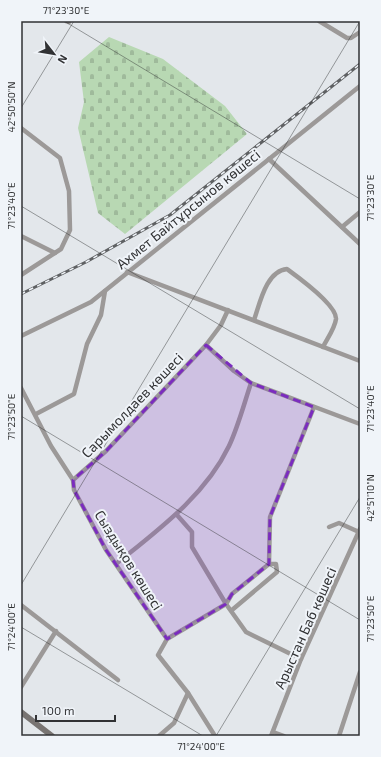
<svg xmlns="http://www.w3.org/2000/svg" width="381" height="757" font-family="'Exo 2',sans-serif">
<defs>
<pattern id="cemetery-stones" width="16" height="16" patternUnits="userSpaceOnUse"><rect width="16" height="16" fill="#b8d8b3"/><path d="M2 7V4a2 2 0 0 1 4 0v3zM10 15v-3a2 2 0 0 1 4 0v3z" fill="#9fba9b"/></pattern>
</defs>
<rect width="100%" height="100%" fill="#e3e7eb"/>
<!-- cemetery -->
<polygon fill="url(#cemetery-stones)" points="109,37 163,59 225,106 247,134 125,234 98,213 78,128 84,102 79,62"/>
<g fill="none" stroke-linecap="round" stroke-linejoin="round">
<!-- street -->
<g stroke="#9c9998" stroke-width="4.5">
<polyline points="66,21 69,22"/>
<polyline points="319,21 347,38 351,38 360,32"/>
<polyline points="21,128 60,158 69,191 70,230 61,249 21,275"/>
<polyline points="269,159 360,244"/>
<polyline points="342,227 360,212"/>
<polyline points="21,236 55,253"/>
<polyline points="127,272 360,361"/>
<path d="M 254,320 C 260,303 266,271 287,269 C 298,277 337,305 336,319 C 335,328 327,339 323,347"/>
<polyline points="21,336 91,302 360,86"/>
<polyline points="206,345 234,371 251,383 360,424"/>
<polyline points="21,388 51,446 73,480 74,490 106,550 167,639 158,655 188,693 215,736"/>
<polyline points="36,414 74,394 87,344 101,315 105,291"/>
<polyline points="73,480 106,451 206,345 221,325 228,310"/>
<polyline points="177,515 192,532 192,547 226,604 246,632 301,659"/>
<polyline points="329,527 339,523 359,532"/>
<path d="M 116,564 C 158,530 205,496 229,446 C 238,427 244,404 251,383"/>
<polyline points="269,564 270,517 314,407"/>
<polyline points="21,605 118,680"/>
<polyline points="167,639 226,604 232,594 269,564 276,564 277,572 232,610"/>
<polyline points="21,687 56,631"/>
<polyline points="273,732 284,736"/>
<polyline points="159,736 174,723 188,693"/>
<polyline points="271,736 301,659 360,529"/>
<polyline points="339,736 360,672"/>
</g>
<!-- secondary -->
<polyline stroke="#787472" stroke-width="6" points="21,712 52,736"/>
<defs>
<polyline id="rail" points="21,294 86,262 170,215 360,64"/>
</defs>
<!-- rail casing -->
<use href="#rail" stroke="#5f6163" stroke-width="3"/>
<!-- rail -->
<use href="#rail" stroke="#f0f4f9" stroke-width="1.5" stroke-dasharray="4.5" stroke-linecap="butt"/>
</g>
<!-- marked area -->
<path fill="#7b2cbf" fill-opacity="0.2" stroke="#7b2cbf" stroke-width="3" stroke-dasharray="8 5" stroke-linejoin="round" d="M 206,345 L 251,383 L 314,407 L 270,517 L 269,564 L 232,594 L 226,604 L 167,639 L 106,550 L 74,490 L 73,480 L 106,451 Z"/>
<!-- ticks -->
<path fill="none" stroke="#313234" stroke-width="1" stroke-opacity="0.45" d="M 64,21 L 360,199M 21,108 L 74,21M 21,206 L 360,409M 21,416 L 360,620M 21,585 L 360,21M 21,627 L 203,736M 216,736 L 360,497"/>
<g text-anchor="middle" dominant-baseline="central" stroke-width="4" stroke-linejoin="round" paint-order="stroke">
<!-- street labels -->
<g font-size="14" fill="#313234" stroke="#f0f4f9">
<text transform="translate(188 209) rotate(-39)">Ахмет Байтұрсынов көшесі</text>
<text transform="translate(132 405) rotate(-46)">Сарымолдаев көшесі</text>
<text transform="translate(129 560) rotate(58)">Сыздықов көшесі</text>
<text transform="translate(305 628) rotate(-66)">Арыстан Баб көшесі</text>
</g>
</g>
<!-- border -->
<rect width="381" height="757" fill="none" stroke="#f0f4f9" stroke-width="44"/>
<!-- north arrow -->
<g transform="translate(54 54) rotate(121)" stroke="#f0f4f9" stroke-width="3" paint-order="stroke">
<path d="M0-3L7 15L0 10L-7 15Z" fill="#313234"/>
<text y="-6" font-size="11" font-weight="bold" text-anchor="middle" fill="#313234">N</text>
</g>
<!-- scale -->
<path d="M36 715v6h79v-6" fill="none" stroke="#313234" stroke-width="2"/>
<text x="42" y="715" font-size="12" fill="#313234" stroke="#f0f4f9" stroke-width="3" paint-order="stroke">100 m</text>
<rect x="22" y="22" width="337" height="713" fill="none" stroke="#313234" stroke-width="1.5"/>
<g font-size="10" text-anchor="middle" fill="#313234">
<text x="66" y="14">71°23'30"E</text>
<text transform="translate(11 107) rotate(-90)" y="4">42°50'50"N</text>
<text transform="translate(370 198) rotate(-90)" y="4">71°23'30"E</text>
<text transform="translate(11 206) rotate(-90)" y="4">71°23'40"E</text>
<text transform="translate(370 409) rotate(-90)" y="4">71°23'40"E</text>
<text transform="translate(11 417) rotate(-90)" y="4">71°23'50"E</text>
<text transform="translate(370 498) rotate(-90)" y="4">42°51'10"N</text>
<text transform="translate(370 619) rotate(-90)" y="4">71°23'50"E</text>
<text transform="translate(11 627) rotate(-90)" y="4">71°24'00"E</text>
<text x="201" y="750">71°24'00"E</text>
</g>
</svg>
